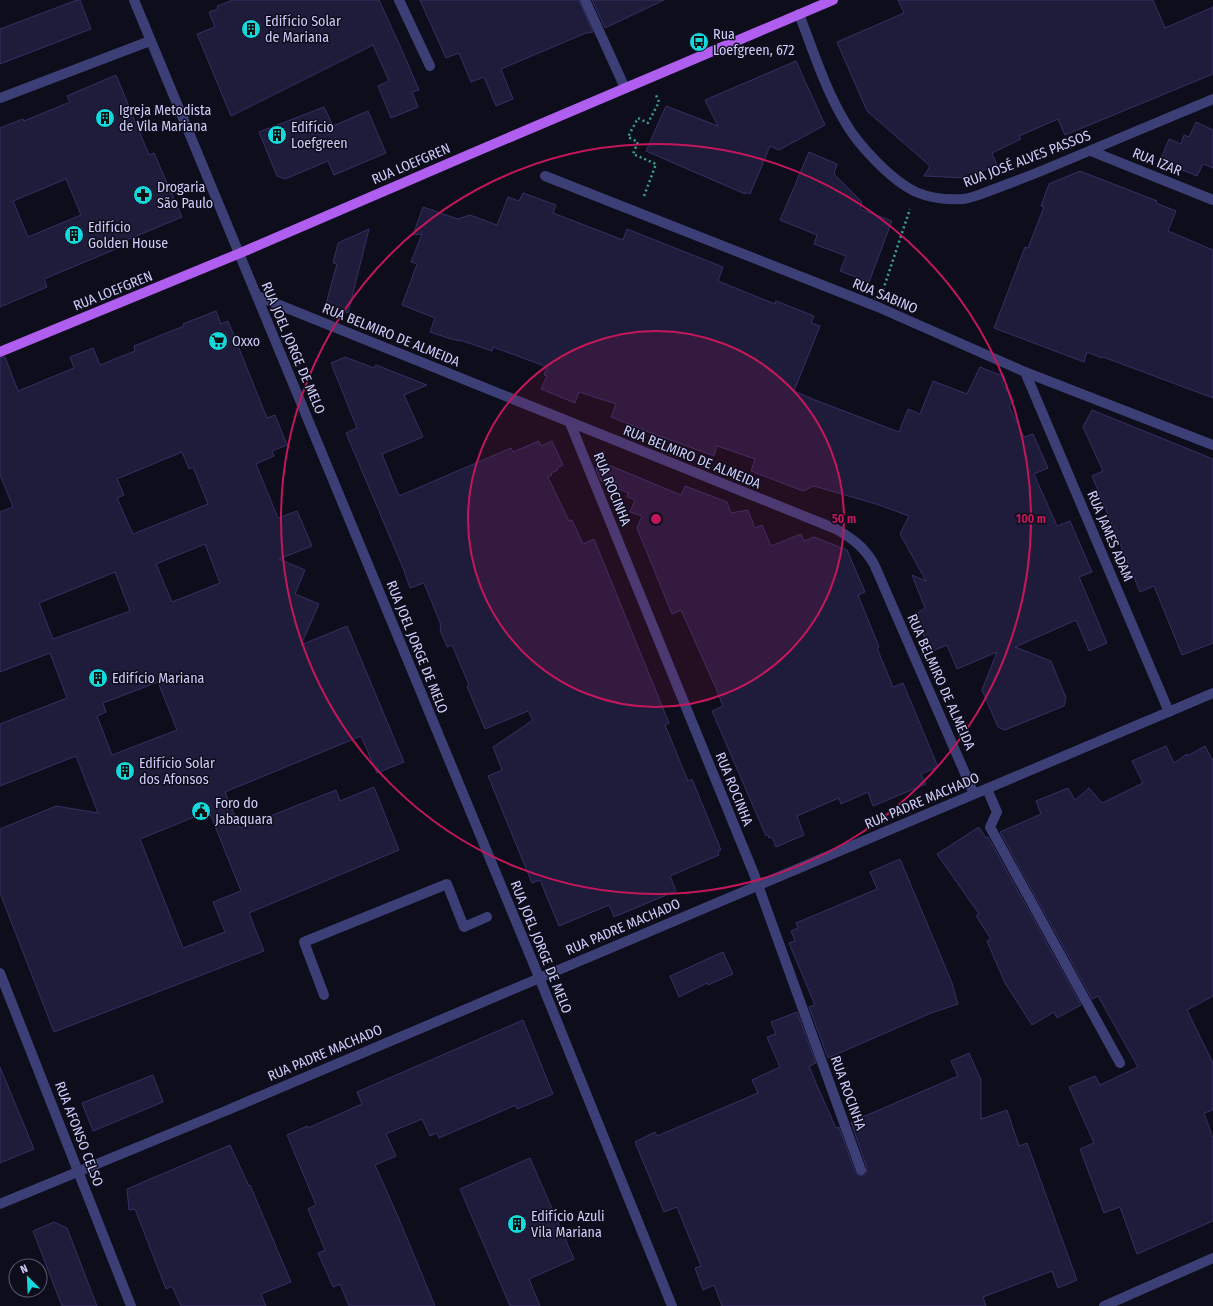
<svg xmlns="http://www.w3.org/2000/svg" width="1213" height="1306" font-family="'Fira Sans Condensed',sans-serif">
<rect width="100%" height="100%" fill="#0e0d1b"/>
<!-- building -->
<g fill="#1f1b3b" stroke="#362f64" fill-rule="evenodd">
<polygon points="77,0 80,0 91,29 0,64 0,29"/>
<polygon points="233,0 379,0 401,48 419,90 412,92 418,107 391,118 378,86 389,81 373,45 231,116 197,34 215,27 209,12 218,9 217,6"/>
<polygon points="420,0 579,0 593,32 586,33 501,69 513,99 496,106 484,77 471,82 459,53 446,58"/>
<polygon points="592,0 664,0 605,28"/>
<polygon points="898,0 1153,0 1165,28 1213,7 1213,74 1065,135 1058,119 1019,136 1021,139 992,153 997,165 965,178 924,176 930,166 867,111 837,42 904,13"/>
<polygon points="796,61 825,125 779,150 770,146 750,194 746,192 745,194 646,151 666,106 718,126 705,100"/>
<path d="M 116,75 L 149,155 L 154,153 L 182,217 L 122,242 L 123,246 L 44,279 L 47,287 L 0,307 L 0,128 L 23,119 L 24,121 L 70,102 L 67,96 ZM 66,179 L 81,215 L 28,237 L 13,201 Z"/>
<polygon points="324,107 333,126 368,111 386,153 334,175 328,161 285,179 277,176 259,132"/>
<polygon points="1196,122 1213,130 1213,168 1203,164 1197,176 1160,161 1169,139 1181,144 1184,135 1189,137"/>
<polygon points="809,152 837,164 834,174 862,202 860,209 892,221 869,282 840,271 846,256 814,244 817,235 780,220"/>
<polygon points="1080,171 1157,201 1156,203 1176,211 1168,231 1213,250 1213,398 1103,357 1102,358 1087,352 1084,362 994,328 1025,247 1028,248 1044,207 1041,206 1049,184"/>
<polygon points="523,193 556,205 553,213 623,240 627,229 723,267 718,281 775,304 776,301 814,316 811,323 820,326 794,391 815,400 899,432 908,409 920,414 933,381 967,394 980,367 1005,377 1002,383 1014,401 1009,406 1024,437 1033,434 1048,468 1034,474 1057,526 1070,521 1092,572 1079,577 1107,643 1089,651 1076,620 1015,647 1051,661 1066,698 1064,706 1005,730 998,727 982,690 997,652 957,669 947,645 930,652 916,614 925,608 912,575 926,581 900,534 909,516 876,504 814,486 803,491 751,471 755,459 717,446 714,456 646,431 611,417 616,404 579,392 575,403 541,389 547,376 544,375 547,367 493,347 492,351 460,340 460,341 451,339 430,332 435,318 402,305 417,264 411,262 422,234 413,235 423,207 458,219 470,215 497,225 508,197 519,201"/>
<polygon points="369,229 348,313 326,304 337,264 333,263 338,243"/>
<path d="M 216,311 L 221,324 L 228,321 L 267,418 L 275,415 L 287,445 L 272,451 L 274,456 L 256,464 L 278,518 L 297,511 L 312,546 L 279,559 L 305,570 L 295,594 L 319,604 L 301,645 L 347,626 L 404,762 L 377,773 L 361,736 L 225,792 L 240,828 L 336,790 L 340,801 L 374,787 L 399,850 L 249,913 L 264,951 L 54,1032 L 0,893 L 0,829 L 56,806 L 98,813 L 76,756 L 0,786 L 0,724 L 67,698 L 50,653 L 0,672 L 0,512 L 13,507 L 0,475 L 0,358 L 5,357 L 18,391 L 74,368 L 70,357 L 93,348 L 100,365 L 135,351 L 134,346 L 184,326 L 183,324 ZM 182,452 L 189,469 L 193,467 L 208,504 L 133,534 L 117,498 L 124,495 L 117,479 ZM 205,544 L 220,583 L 172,602 L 156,564 ZM 115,572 L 130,611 L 53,639 L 39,603 ZM 158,682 L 177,730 L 112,755 L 97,716 L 106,712 L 103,703 ZM 209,811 L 241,891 L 213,902 L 225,932 L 183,948 L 140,839 Z"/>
<polygon points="345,357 374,368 376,365 427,385 404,395 423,437 382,454 399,496 511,448 513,452 539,441 541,446 552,441 563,465 557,468 558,470 551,473 552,475 548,477 569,521 572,520 583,544 594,539 669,723 665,725 688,781 692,779 721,850 718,851 719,855 670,876 676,891 614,917 609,905 559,926 540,880 532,883 488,776 502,770 493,747 533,720 528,711 485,729 467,686 469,685 452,645 447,647 440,630 441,629 440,625 441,625 424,583 410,588 403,568 346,433 357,428 331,363"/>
<polygon points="1092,410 1213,459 1213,643 1182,655 1154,586 1140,592 1092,476 1103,471 1083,427"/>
<polygon points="599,461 681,495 685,486 727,502 731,513 748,510 755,528 762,525 771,546 801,534 804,541 814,537 847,550 865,592 858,595 879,647 877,648 893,687 903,683 938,767 921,774 926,784 873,806 868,792 841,804 839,798 797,816 804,835 776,847 772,837 769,838 768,835 766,836 712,711 723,706 715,686 681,610 672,614 637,528 642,516 630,512 635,500 627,497 628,493 601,481 596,469"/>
<polygon points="1166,746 1174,763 1187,754 1187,756 1205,746 1213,761 1213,996 1187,1010 1213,1063 1213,1110 1204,1113 1213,1138 1213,1221 1137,1254 1120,1207 1104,1213 1080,1149 1094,1143 1069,1087 1095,1076 1100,1085 1138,1067 1098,996 1092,999 1000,832 1041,814 1036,801 1068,788 1075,800 1089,788 1102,803 1143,783 1132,761"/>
<polygon points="979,827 986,838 988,837 1081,1005 1057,1018 1054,1012 1032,1025 1005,983 987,941 991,939 976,916 979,914 937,854"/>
<polygon points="900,859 952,983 958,1004 931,1013 828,1058 809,1007 815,1005 789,943 795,941 791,931 798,928 796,923 877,889 870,872"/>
<polygon points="723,952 733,974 708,985 707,983 679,997 670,976"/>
<polygon points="797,1012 816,1063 809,1066 818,1088 836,1128 839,1127 855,1172 859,1176 866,1174 867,1168 851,1122 958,1076 951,1061 969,1053 981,1080 981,1119 1007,1110 1019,1146 1027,1143 1077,1280 1058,1288 1052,1271 983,1297 986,1306 722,1306 714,1285 703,1290 695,1268 701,1266 677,1207 664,1212 635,1142 655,1132 657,1136 758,1093 752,1080 780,1067 767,1037 776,1034 771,1022"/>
<polygon points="523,1020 553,1094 517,1109 516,1105 439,1138 437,1133 430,1136 422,1119 386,1134 396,1156 375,1165 399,1219 435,1306 349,1306 340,1284 333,1287 318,1253 325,1250 308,1209 316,1205 287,1135 307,1126 308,1128 362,1104 357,1092"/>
<polygon points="0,1067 34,1149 0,1163"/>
<polygon points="153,1075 163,1102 93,1131 82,1103"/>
<polygon points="230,1145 249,1186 250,1185 291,1282 261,1294 266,1306 181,1306 172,1286 166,1289 135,1209 129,1210 127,1189"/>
<polygon points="530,1158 574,1259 529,1279 540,1306 510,1306 460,1189"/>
<polygon points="54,1222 67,1228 97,1306 62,1306 33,1231"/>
</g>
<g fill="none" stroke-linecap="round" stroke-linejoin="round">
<!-- path -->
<g stroke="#38a395" stroke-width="2.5" stroke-dasharray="2 3" stroke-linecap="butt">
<polyline points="644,196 656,164 633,154 638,142 628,137 638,118 648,123 659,102 656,95"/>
<polyline points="883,290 910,209"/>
</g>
<!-- minor -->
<g stroke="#3c3e76" stroke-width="10">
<polyline points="134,0 539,977 672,1306"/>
<polyline points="399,0 430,66"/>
<polyline points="585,0 625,88"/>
<path d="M 799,14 C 813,50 825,89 845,122 C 858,145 892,181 916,192 C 930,198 948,200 963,199 C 972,198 981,194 989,191 C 1008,184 1027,177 1046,169 C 1102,146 1157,122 1213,99"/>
<polyline points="0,98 150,41"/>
<polyline points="1091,151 1213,200"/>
<polyline points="545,176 878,307 1025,372 1213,445"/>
<path d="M 257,296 L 836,529 C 853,539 864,547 874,564 L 974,794"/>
<polyline points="1025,372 1169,712"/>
<polyline points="570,423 754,874 861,1170"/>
<polyline points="987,789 997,812 990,827 1120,1063"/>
<polyline points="0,973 131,1306"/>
<polyline points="324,995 304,942 447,884 464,927 487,917"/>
<polyline points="0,1204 223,1112 1213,693"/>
<polyline points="1104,1306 1213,1258"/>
</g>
<!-- major -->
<polyline stroke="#af5ef0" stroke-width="10" points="0,352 238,254 468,155 833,0"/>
</g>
<!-- distance rings -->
<circle cx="656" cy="519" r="188" fill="#c2185b" fill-opacity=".12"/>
<g fill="none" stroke="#c2185b" stroke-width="2">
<circle cx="656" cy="519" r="188"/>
<circle cx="656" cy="519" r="375"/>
</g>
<!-- icons -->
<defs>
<symbol id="building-disc" viewBox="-11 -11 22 22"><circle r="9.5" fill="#15d8dd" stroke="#0e0d1b"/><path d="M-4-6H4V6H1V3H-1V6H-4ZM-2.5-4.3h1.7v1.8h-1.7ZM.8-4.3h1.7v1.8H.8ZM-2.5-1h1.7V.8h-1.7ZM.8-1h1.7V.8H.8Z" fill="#111"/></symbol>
<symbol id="bus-disc" viewBox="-11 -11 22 22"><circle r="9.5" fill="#15d8dd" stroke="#0e0d1b"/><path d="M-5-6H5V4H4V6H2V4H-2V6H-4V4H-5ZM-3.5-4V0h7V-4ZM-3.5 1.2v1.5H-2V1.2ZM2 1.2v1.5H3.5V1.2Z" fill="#111"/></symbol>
<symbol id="pharmacy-disc" viewBox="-11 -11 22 22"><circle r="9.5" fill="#15d8dd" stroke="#0e0d1b"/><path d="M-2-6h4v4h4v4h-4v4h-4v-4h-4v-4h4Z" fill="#111"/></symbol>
<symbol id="supermarket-disc" viewBox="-11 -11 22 22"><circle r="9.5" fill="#15d8dd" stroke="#0e0d1b"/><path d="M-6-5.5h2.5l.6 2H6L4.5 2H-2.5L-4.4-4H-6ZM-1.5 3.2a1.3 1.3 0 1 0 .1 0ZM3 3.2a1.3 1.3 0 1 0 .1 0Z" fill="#111"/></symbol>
<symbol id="civic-disc" viewBox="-11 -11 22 22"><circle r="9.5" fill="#15d8dd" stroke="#0e0d1b"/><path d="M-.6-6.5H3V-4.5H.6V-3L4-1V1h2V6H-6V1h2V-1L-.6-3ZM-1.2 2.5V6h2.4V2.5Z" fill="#111"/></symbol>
</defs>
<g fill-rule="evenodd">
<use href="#building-disc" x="240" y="18" width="22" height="22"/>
<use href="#bus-disc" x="688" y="31" width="22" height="22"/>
<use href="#building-disc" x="94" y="107" width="22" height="22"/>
<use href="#building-disc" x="266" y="124" width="22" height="22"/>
<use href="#pharmacy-disc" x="132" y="184" width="22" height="22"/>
<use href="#building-disc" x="63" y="224" width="22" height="22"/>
<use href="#supermarket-disc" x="207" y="330" width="22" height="22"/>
<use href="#building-disc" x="87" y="667" width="22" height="22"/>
<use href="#building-disc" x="114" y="760" width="22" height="22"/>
<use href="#civic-disc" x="190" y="800" width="22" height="22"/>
<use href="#building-disc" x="506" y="1213" width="22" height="22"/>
</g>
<g text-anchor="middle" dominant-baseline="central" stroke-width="3" stroke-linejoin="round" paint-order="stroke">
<!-- poi labels -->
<g font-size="14" fill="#ceccfa" stroke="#0e0d1b" text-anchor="start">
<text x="265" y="21">Edifício Solar<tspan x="265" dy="16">de Mariana</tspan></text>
<text x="713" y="34">Rua<tspan x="713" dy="16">Loefgreen, 672</tspan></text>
<text x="119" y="110">Igreja Metodista<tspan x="119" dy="16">de Vila Mariana</tspan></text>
<text x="291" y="127">Edifício<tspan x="291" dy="16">Loefgreen</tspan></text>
<text x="157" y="187">Drogaria<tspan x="157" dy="16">São Paulo</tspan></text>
<text x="88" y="227">Edifício<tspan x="88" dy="16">Golden House</tspan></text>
<text x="232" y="341">Oxxo</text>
<text x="112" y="678">Edifício Mariana</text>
<text x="139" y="763">Edifício Solar<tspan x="139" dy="16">dos Afonsos</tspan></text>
<text x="215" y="803">Foro do<tspan x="215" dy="16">Jabaquara</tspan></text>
<text x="531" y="1216">Edifício Azuli<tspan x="531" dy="16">Vila Mariana</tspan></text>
</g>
<!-- street labels -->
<g font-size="14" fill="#ceccfa" stroke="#0e0d1b">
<text transform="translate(1027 159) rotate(-21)">RUA JOSÉ ALVES PASSOS</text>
<text transform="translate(1157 162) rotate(22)">RUA IZAR</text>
<text transform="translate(411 164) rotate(-23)">RUA LOEFGREN</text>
<text transform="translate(113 291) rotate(-22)">RUA LOEFGREN</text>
<text transform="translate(885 296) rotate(23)">RUA SABINO</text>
<text transform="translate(391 335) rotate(22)">RUA BELMIRO DE ALMEIDA</text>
<text transform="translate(293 348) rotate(67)">RUA JOEL JORGE DE MELO</text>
<text transform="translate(692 457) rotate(22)">RUA BELMIRO DE ALMEIDA</text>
<text transform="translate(612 489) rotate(68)">RUA ROCINHA</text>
<text transform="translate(1110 536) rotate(67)">RUA JAMES ADAM</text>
<text transform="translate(417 647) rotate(68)">RUA JOEL JORGE DE MELO</text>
<text transform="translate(941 682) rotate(66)">RUA BELMIRO DE ALMEIDA</text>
<text transform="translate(734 789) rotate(68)">RUA ROCINHA</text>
<text transform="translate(922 801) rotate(-23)">RUA PADRE MACHADO</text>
<text transform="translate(623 927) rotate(-23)">RUA PADRE MACHADO</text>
<text transform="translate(541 947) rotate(68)">RUA JOEL JORGE DE MELO</text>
<text transform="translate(325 1053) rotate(-23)">RUA PADRE MACHADO</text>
<text transform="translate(848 1093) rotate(70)">RUA ROCINHA</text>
<text transform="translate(79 1134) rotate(69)">RUA AFONSO CELSO</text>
</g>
</g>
<circle cx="656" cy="519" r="6" fill="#c2185b" stroke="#0e0d1b" stroke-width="2"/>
<g font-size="12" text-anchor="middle" font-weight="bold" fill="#c2185b" stroke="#0e0d1b" stroke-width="3" stroke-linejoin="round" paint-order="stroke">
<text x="844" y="523">50 m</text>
<text x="1031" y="523">100 m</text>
</g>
<!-- north arrow -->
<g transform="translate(28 1278) rotate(336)"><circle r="19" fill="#0e0d1b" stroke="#5b5974"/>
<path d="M0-3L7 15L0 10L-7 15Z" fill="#15d8dd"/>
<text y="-6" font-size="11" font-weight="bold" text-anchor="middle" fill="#ceccfa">N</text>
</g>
</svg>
